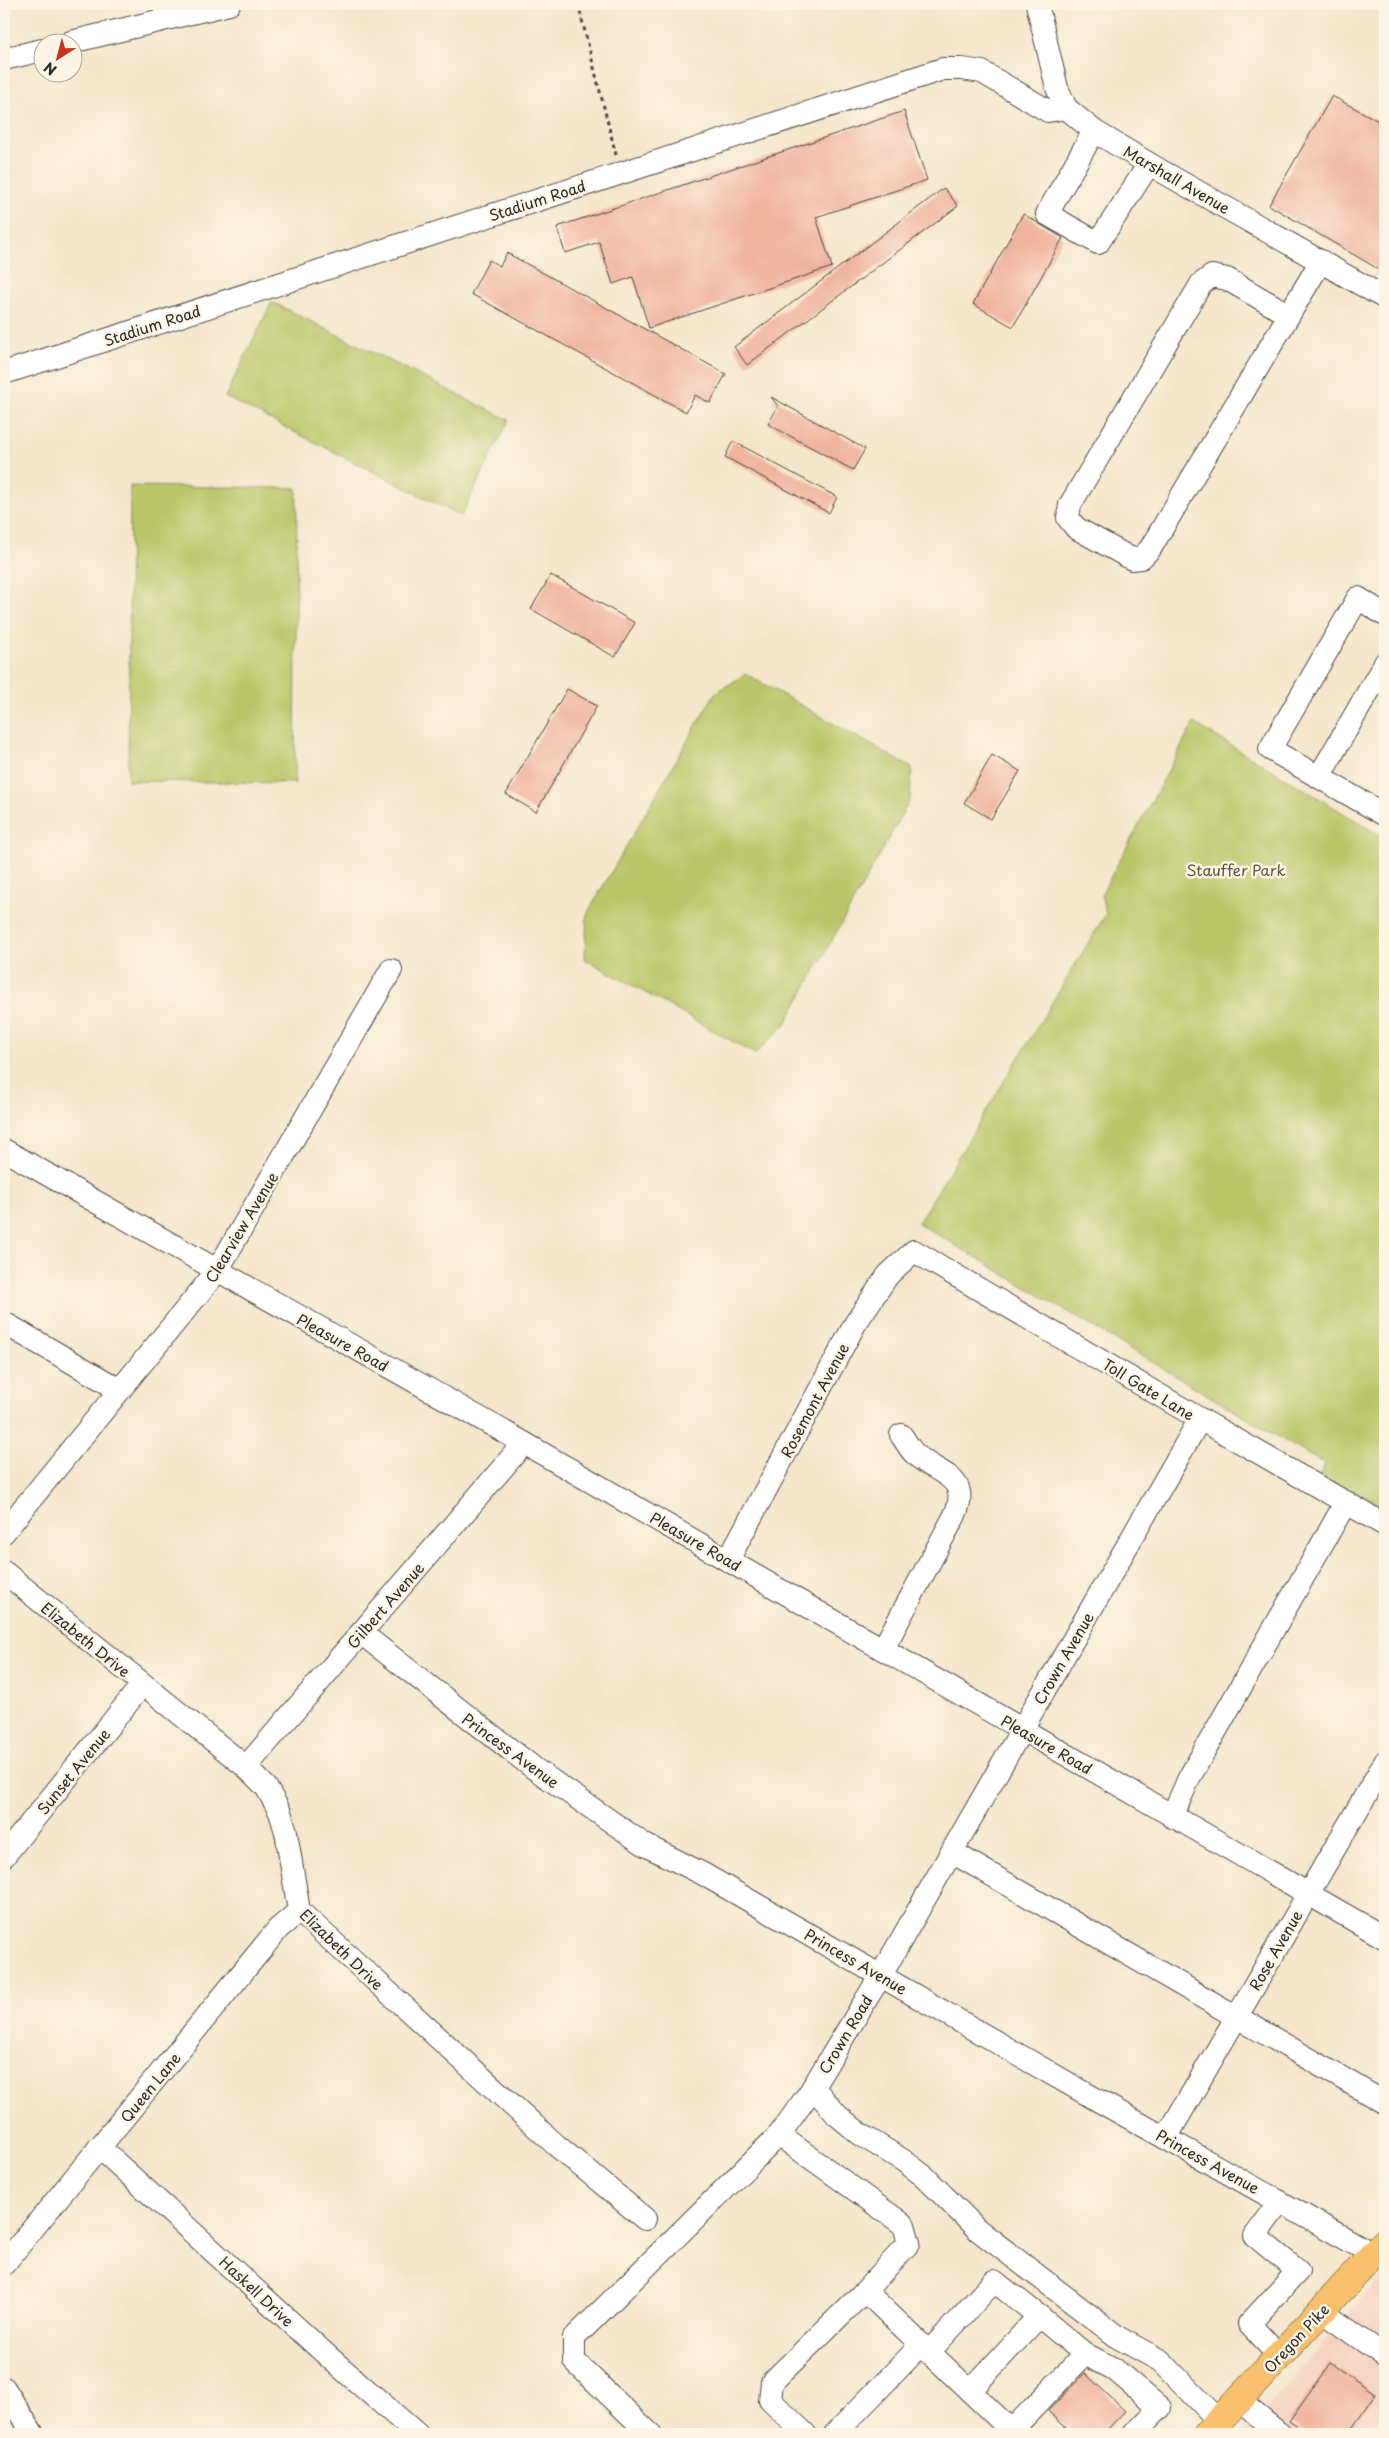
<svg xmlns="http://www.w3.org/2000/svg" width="1389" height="2438" font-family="'Playpen Sans',sans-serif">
<rect width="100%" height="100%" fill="#fcf5e5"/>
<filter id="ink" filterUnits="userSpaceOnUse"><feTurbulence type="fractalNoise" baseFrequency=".02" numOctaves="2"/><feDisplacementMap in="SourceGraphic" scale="10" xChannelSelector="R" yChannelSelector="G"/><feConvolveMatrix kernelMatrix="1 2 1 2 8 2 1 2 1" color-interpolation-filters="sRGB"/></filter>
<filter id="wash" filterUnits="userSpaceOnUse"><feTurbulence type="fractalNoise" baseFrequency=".0096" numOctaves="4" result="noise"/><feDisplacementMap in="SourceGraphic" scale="20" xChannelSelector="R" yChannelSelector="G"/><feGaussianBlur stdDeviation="1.12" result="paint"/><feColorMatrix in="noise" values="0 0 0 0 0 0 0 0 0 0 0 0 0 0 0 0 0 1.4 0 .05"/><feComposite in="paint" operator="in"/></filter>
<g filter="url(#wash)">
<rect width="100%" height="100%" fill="#f5e6cb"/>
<!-- built -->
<polygon fill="#f5d3c1" points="1385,2273 1385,2406 1369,2434 1243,2434"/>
<!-- green -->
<g fill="#bac769" stroke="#72794a">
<polygon points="272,302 509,420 461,516 225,397"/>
<polygon points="130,486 297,488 295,783 128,781"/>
<polygon points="746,674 912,768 910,800 785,1025 755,1054 585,959 587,914 715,693"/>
<polygon points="1194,723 1385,838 1385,1525 1317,1486 1324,1464 918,1223 1106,914 1101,895"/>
</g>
<g id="blocks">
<!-- building -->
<g fill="#f0b39e">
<polygon points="1332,96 1384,124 1380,135 1385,136 1385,273 1269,205"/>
<polygon points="904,111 927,180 816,217 832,267 649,328 633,277 613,284 599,242 565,253 557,227"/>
<polygon points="944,188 958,206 747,365 734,347"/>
<polygon points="1023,214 1063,238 1013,327 973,304"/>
<polygon points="507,253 726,374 710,403 695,395 686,412 471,294 489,260 500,266"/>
<polygon points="771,397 865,449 853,470 768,424 778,406"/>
<polygon points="733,441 837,497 829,513 725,457"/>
<polygon points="551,575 635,623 615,657 531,609"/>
<polygon points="567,689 597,706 536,812 506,794"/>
<polygon points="992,755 1020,771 991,819 964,803"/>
<polygon points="1330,2363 1376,2394 1348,2434 1308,2434 1289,2421"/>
<polygon points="1085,2373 1125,2411 1103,2434 1073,2434 1048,2411"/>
</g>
</g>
</g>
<g filter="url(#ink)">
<use href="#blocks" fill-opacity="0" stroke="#494743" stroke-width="1"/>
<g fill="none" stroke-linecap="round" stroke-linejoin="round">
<defs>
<g id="minor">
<polyline points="1037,4 1057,88 1066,108 1094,131 1163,172 1385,298"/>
<polyline points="71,42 229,4"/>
<polyline points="4,59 42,50"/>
<polyline points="1094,131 1047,214 1098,243 1149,164"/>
<polyline points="1289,315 1227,279 1212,276 1201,284 1070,505 1068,518 1076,528 1132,559 1141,558 1150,549 1321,261"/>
<polyline points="4,373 943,69 962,69 982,72 1048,111 1066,108"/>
<polyline points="1385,615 1358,598 1270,749 1385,815"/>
<polyline points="1319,777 1385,663"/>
<polyline points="4,1150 524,1443 1385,1938"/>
<polyline points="4,1323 120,1390"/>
<polyline points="4,1532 217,1271 391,970"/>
<polyline points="728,1560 855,1324 888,1275 914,1251 1200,1419 1385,1525"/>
<polyline points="4,1572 246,1767 266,1787 280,1812 286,1832 299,1911 556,2145 645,2219"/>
<polyline points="361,1633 535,1769 645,1845 703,1874 1092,2097 1373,2254"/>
<path d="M 883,1649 L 955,1515 C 972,1475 937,1475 915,1454 C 909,1449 906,1441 901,1435"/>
<polyline points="246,1767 524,1443"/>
<polyline points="1172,1817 1189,1778 1346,1502"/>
<polyline points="952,1852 1385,2103"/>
<polyline points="4,1856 142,1685"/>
<polyline points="813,2087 837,2115 860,2134 904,2161 925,2177 978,2230 1119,2338 1161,2361 1219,2421"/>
<polyline points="1166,2138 1385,1762"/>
<polyline points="99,2147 331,2359 417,2434"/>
<polyline points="4,2264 278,1929 299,1911"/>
<polyline points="865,2291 1015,2434"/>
<polyline points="1321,2311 1385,2356"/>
<polyline points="929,2352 994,2281 1039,2316"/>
<polyline points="1085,2354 1114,2369 1160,2408 1134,2434"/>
<polyline points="1279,2356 1249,2324 1298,2271 1255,2236 1280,2202"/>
<polyline points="4,2388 33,2434"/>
<polyline points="970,2391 1039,2316 1085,2354 1011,2431"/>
<polyline points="1238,2400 1280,2434"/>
<polyline points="650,2434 574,2361 574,2338 779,2135"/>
<polyline points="805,2434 770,2400 772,2382 865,2291 909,2243 904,2225 779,2135 810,2092 881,1975 1200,1419"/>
<polyline points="835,2434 921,2345"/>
</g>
<polyline id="highway" points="1207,2434 1385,2242"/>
</defs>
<!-- minor casing -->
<use href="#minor" stroke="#494743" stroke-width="24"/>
<!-- highway casing -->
<use href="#highway" stroke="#494743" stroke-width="29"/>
<!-- path -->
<polyline stroke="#494743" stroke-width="3" stroke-dasharray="4 4" stroke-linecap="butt" points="578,4 616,155"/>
<!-- minor -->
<use href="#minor" stroke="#fff" stroke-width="22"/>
<!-- highway -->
<use href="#highway" stroke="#f8bf6c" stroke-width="28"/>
</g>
</g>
<g text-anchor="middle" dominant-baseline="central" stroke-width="5" stroke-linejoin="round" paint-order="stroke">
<!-- street labels -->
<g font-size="15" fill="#2b2b2b" stroke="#fcf5e5">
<text transform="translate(1177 179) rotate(30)">Marshall Avenue</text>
<text transform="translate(537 200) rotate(-18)">Stadium Road</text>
<text transform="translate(152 325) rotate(-18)">Stadium Road</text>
<text transform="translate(241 1227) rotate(-59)">Clearview Avenue</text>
<text transform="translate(343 1342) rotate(29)">Pleasure Road</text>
<text transform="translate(1149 1389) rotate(31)">Toll Gate Lane</text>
<text transform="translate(814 1400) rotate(-62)">Rosemont Avenue</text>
<text transform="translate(696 1541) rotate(30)">Pleasure Road</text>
<text transform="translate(385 1605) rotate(-49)">Gilbert Avenue</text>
<text transform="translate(86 1639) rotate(39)">Elizabeth Drive</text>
<text transform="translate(1063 1658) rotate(-60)">Crown Avenue</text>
<text transform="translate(1047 1744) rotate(30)">Pleasure Road</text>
<text transform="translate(511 1750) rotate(36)">Princess Avenue</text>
<text transform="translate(73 1771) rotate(-51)">Sunset Avenue</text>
<text transform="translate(342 1949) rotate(44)">Elizabeth Drive</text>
<text transform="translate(1275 1950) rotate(-60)">Rose Avenue</text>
<text transform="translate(856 1961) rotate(30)">Princess Avenue</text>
<text transform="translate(845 2034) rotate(-59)">Crown Road</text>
<text transform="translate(150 2087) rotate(-51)">Queen Lane</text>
<text transform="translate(1208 2161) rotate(29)">Princess Avenue</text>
<text transform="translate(257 2291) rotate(43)">Haskell Drive</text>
<text transform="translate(1296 2338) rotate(-47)">Oregon Pike</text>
</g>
<!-- park labels -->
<g font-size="15" fill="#565a3e" stroke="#fcf5e5">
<text x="1236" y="869">Stauffer Park</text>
</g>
</g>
<!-- margin -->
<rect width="1389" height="2438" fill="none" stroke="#fcf5e5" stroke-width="20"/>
<!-- north arrow -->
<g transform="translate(58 58) rotate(216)"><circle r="24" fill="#fcf5e5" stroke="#a8a49b"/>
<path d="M0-4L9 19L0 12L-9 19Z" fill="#c8321e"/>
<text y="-8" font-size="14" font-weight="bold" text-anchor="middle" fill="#2b2b2b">N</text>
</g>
</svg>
